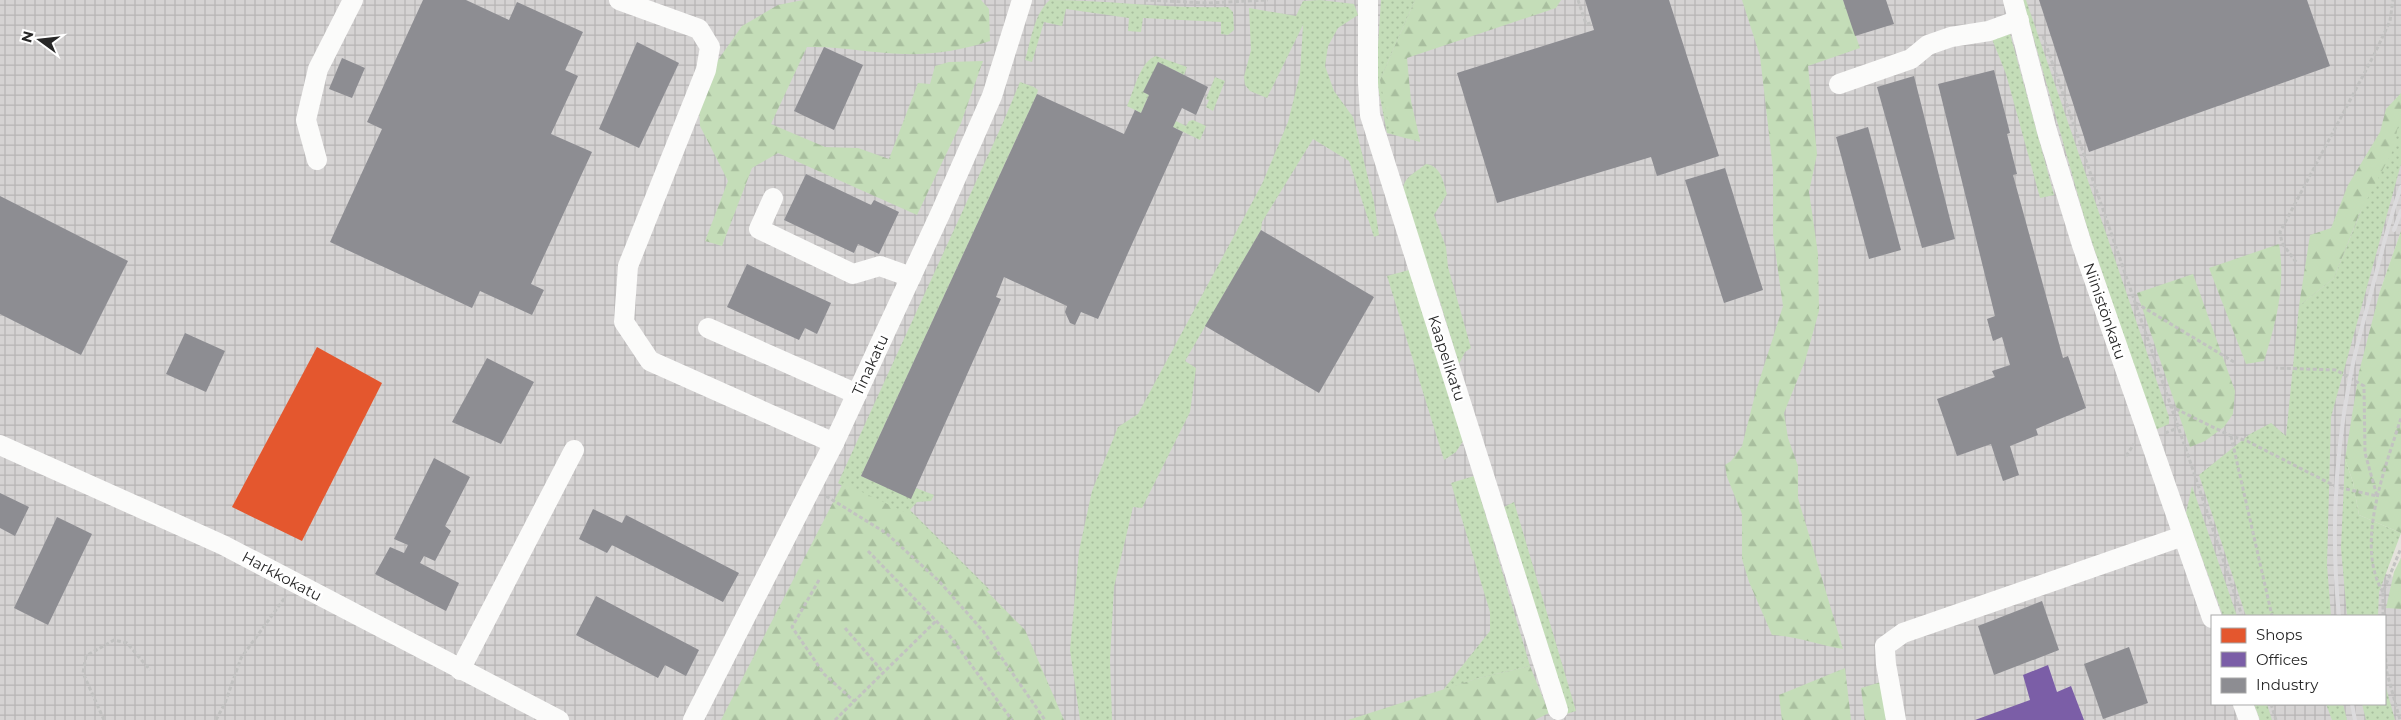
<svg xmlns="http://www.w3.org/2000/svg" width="2401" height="720" font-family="Montserrat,sans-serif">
<defs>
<pattern id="industrial-grid" width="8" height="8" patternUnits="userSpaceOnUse" patternTransform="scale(1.25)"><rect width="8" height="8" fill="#d5d3d3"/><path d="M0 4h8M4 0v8" fill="none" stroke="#b7b5b5"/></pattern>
<pattern id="grass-dots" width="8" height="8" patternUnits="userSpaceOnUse" patternTransform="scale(1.25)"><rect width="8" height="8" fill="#c4ddb8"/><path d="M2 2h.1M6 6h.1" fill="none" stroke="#a8be9e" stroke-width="1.8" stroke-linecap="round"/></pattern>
<pattern id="forest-firs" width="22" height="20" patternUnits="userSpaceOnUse" patternTransform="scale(1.25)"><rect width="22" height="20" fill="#c4ddb8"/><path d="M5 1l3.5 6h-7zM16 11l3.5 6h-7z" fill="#a8be9e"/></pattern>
</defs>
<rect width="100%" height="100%" fill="#e4e2dc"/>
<!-- industrial -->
<path fill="url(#industrial-grid)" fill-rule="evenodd" d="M 0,0 L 2401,0 L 2401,231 L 2380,291 L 2345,459 L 2357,562 L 2401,580 L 2401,720 L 0,720 ZM 2212,616 L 2385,616 L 2385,704 L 2212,704 Z"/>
<!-- grass -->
<g fill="url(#grass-dots)">
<path d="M 1050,0 C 1109,0 1168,9 1228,7 L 1233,12 L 1234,30 L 1228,35 L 1221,34 L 1221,22 L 1143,18 L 1141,32 L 1128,31 L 1129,18 L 1066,9 L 1062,26 L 1044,22 L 1032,62 L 1025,60 C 1031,41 1034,13 1050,0 Z"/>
<polygon points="1320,0 1354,4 1358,15 1338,28 1328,46 1325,66 1334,91 1353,117 1374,202 1379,235 1374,237 1349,161 1313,139 1262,222 1261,230 1185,361 1196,368 1190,412 1142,508 1133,507 1114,587 1110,660 1112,720 1080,720 1070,650 1079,551 1092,491 1118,427 1138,414 1262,184 1288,122 1300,74 1303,25 1267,98 1250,91 1245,85 1244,77 1251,50 1249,8 1296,16 1303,1"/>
<polygon points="1381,0 1415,0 1380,80 1405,138 1420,140 1420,142 1387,133 1376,77"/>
<polygon points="2023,0 2026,0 2169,417 2169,424 2155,430 2087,227"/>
<polygon points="2010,34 2054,195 2040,198 2006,74 1992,39"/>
<path d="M 1156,56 L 1187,67 L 1184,75 L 1158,62 L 1144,92 L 1149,95 L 1141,113 L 1127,106 C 1134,91 1140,61 1156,56 Z"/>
<polygon points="1215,77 1225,81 1213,111 1206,107 1209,100 1206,99"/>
<polygon points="1020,82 1034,87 1038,90 1037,94 861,476 911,498 916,488 934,495 931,501 917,502 910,510 990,590 978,596 924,543 838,483 1002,125"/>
<polygon points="2401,112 2401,164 2331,417 2327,565 2331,616 2246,616 2199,475 2250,434 2271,423 2286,436 2299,306 2334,278"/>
<polygon points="1193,120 1206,126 1200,140 1173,127 1176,121 1186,126 1189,121"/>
<path d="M 1426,164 C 1441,166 1443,181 1447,194 L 1434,215 L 1446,247 L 1448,267 L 1471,348 L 1465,352 L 1459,364 L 1439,298 L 1404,203 C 1400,178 1408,178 1426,164 Z"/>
<polygon points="1409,270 1463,441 1456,452 1444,460 1387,276"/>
<polygon points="2345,459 2353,482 2359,515 2401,533 2379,592 2378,616 2347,616 2341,548"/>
<polygon points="1474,476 1530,666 1479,678 1443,690 1490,631 1490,612 1451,483"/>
<polygon points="2192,486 2237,616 2223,616 2186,513"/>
<polygon points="1514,502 1576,711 1566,714 1552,659 1504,507"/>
<polygon points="2385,684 2395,720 2366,720 2362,704 2385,704"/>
<polygon points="2254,704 2267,704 2272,720 2260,720"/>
<polygon points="2326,704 2343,704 2347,720 2332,720"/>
</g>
<!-- forest -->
<g fill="url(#forest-firs)">
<path d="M 803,0 L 981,0 L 989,9 L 990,41 C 963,50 932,55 903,54 C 871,53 840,46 807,47 L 771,124 L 825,147 L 858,148 L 889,159 L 918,83 L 930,84 L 935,66 L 949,62 L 983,61 L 961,123 L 917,215 L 778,153 L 752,168 L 722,246 L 705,241 L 728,181 L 700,126 L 699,103 L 718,60 L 742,26 L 778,5 Z"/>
<polygon points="1415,0 1561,0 1556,8 1407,58 1411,101 1420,140 1405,138 1390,130 1380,80"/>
<path d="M 1742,0 L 1843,0 L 1860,48 L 1808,66 L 1817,154 L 1809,192 L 1818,254 L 1819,311 L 1805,361 L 1784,413 L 1788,438 L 1798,466 L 1798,498 L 1843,649 C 1819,645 1797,636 1772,635 L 1749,582 L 1742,559 L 1742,514 L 1727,477 L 1725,465 L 1731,461 L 1742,446 L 1756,391 L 1783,306 L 1773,235 L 1773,169 L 1760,56 Z"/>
<polygon points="2401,93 2401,112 2393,150 2359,215 2334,278 2299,306 2310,235 2331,228 2348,185 2380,132 2386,109"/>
<polygon points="2401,231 2401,533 2359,515 2353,482 2345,459 2359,372 2380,291"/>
<path d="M 2279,244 C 2286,286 2276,322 2264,361 L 2246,364 L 2209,268 Z"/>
<polygon points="2193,274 2235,391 2233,414 2224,427 2205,441 2190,447 2137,293"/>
<polygon points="843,483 913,516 1025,630 1064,720 721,720"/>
<polygon points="2401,558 2401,609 2386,608 2394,572"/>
<polygon points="1530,666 1549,713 1535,720 1348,720 1479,678"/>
<polygon points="1845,668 1851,720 1782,720 1779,695"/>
<polygon points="1881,682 1887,716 1885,720 1865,720 1861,688"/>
</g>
<!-- shops -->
<polygon fill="#e4572e" points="317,347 382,383 302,541 232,507"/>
<!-- offices -->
<polygon fill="#7b5ea7" points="2048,665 2057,692 2071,686 2084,720 1975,720 2030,700 2023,675"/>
<!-- industry -->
<g fill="#8d8d92">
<polygon points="423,0 466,0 509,20 517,2 583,32 565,70 578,76 551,134 592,152 531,284 544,290 532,315 480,291 472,308 330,242 382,129 367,122"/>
<polygon points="1585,0 1669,0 1719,156 1657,176 1651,157 1497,203 1457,73 1594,30"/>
<polygon points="1843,0 1886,0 1894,24 1855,36"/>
<polygon points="2039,0 2307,0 2330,66 2089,152"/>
<polygon points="637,42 679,63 639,148 599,129"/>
<polygon points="824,47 863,65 834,130 794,111"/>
<polygon points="342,58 365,68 352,98 329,89"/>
<polygon points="1158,62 1208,87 1196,115 1182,108 1173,127 1183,132 1098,319 1081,312 1075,325 1070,323 1065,312 1067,306 1004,277 996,297 1001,299 911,499 861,476 1037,94 1124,134 1135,110 1141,113 1149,95 1143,92"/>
<polygon points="1994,70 2010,133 2007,134 2017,174 2013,175 2063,358 2068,356 2086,408 2036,429 2038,435 2010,446 2019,475 2003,481 1991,444 1957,456 1937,399 1995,377 1992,371 2010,365 2002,337 1993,341 1987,319 1995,316 1938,84"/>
<polygon points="1914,76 1955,239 1922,248 1877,87"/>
<polygon points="1868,127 1901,250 1869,259 1836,137"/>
<polygon points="1725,168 1763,290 1724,303 1685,180"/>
<polygon points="806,174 871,205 874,200 899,212 879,254 858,244 854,253 784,220"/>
<polygon points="0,196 128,261 81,355 0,314"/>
<polygon points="1261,230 1374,297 1319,393 1205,326"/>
<polygon points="747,264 831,303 817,334 805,328 799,340 727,307"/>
<polygon points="185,333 225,351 206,392 166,374"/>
<polygon points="487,358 534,382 501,444 452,422"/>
<polygon points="434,458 470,477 445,526 451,531 435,561 424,556 420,563 459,583 446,611 375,574 390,547 404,553 408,545 394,539"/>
<polygon points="0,493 29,507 15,536 0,528"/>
<polygon points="593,509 622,523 626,515 739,573 723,602 612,545 607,553 579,539"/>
<polygon points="57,517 92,534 48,625 14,608"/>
<polygon points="596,596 699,650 686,676 665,665 658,678 576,635"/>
<polygon points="2042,601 2059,650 1994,675 1978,626"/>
<polygon points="2129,647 2148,703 2103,719 2084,664"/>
</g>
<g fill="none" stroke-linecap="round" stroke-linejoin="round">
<!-- path -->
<g stroke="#c2c2c1" stroke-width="3" stroke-dasharray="4 2.5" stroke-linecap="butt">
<polyline points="1144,0 1207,3 1268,0"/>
<polyline points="1578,0 1586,24 1591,23"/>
<polyline points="2043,36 2192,467 2242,616"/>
<polyline points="2296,262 2282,243 2280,232 2374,55 2390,21 2393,0"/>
<polyline points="2136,303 2234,362"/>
<polyline points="2170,406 2231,436 2247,441 2337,487 2377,496 2365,453 2364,386 2336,370 2276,368"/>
<polyline points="2165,433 2178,428"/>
<polyline points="2231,436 2272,616"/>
<polyline points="2126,456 2134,444"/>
<polyline points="826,496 886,533 939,581 983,631 1045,720"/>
<polyline points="868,551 946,631 1012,720"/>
<polyline points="819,580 792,627 824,674 854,701"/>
<path d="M 2383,592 C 2354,545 2386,466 2401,418"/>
<polyline points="2383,616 2383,592 2401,548"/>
<polyline points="845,628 883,672"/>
<polyline points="2385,652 2387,673 2400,720"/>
<polyline points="2271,704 2276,720"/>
<polyline points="104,720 83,673 86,656 114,640 127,643 150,670"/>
<polyline points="216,720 225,703 241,658 286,596"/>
<polyline points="835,720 936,621"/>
</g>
<!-- minor -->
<g stroke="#fbfbfa" stroke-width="20">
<polyline points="619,0 699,29 710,47 706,70 628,266 624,322 650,361 834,443"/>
<polyline points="1368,0 1368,83 1370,115 1558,710"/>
<polyline points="2013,0 2047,131 2082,245 2212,618"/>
<polyline points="1839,84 1911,59 1928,45 1951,37 1989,31 2019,20"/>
<polyline points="317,160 306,120 318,69 353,0"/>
<polyline points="773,198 759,229 853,274 880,266 911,277"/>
<polyline points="708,328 857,394"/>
<polyline points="0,445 223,545 559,720"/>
<polyline points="460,670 574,450"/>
<polyline points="2243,704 2249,720"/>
<polyline points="693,720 834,443 941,212 992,96 1022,0"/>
<polyline points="1896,720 1886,664 1885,646 1903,633 2183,536"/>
</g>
<!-- rail -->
<g stroke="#dcdbdd" stroke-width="4">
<polyline points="2394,230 2401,211"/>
<path d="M 2339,616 C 2331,537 2335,456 2350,378 C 2356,346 2365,316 2373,285 C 2382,252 2389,219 2401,187"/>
<polyline points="2352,704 2355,720"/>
</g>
</g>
<g text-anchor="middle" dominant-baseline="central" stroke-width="5" stroke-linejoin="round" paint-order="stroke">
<!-- street labels -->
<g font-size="15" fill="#272727" stroke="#fff">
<text transform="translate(2105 311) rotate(71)">Niinistönkatu</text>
<text transform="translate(1447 358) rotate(72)">Kaapelikatu</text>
<text transform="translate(870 365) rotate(-65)">Tinakatu</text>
<text transform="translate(282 576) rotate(28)">Harkkokatu</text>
</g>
</g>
<!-- legend -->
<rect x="2211" y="615" width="175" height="90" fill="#ffffff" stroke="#a9a9a9"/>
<rect x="2221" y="628" width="25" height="15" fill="#e4572e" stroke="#a9a9a9"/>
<text x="2256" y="640" font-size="15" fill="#272727">Shops</text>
<rect x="2221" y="652" width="25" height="15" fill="#7b5ea7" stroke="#a9a9a9"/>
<text x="2256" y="665" font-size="15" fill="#272727">Offices</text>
<rect x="2221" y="678" width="25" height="15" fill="#8d8d92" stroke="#a9a9a9"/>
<text x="2256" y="690" font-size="15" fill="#272727">Industry</text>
<!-- north arrow -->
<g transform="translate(40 40) rotate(285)" stroke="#ffffff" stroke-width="4" paint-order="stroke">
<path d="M0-4L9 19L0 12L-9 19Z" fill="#272727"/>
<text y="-8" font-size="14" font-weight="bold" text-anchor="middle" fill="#272727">N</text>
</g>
</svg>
